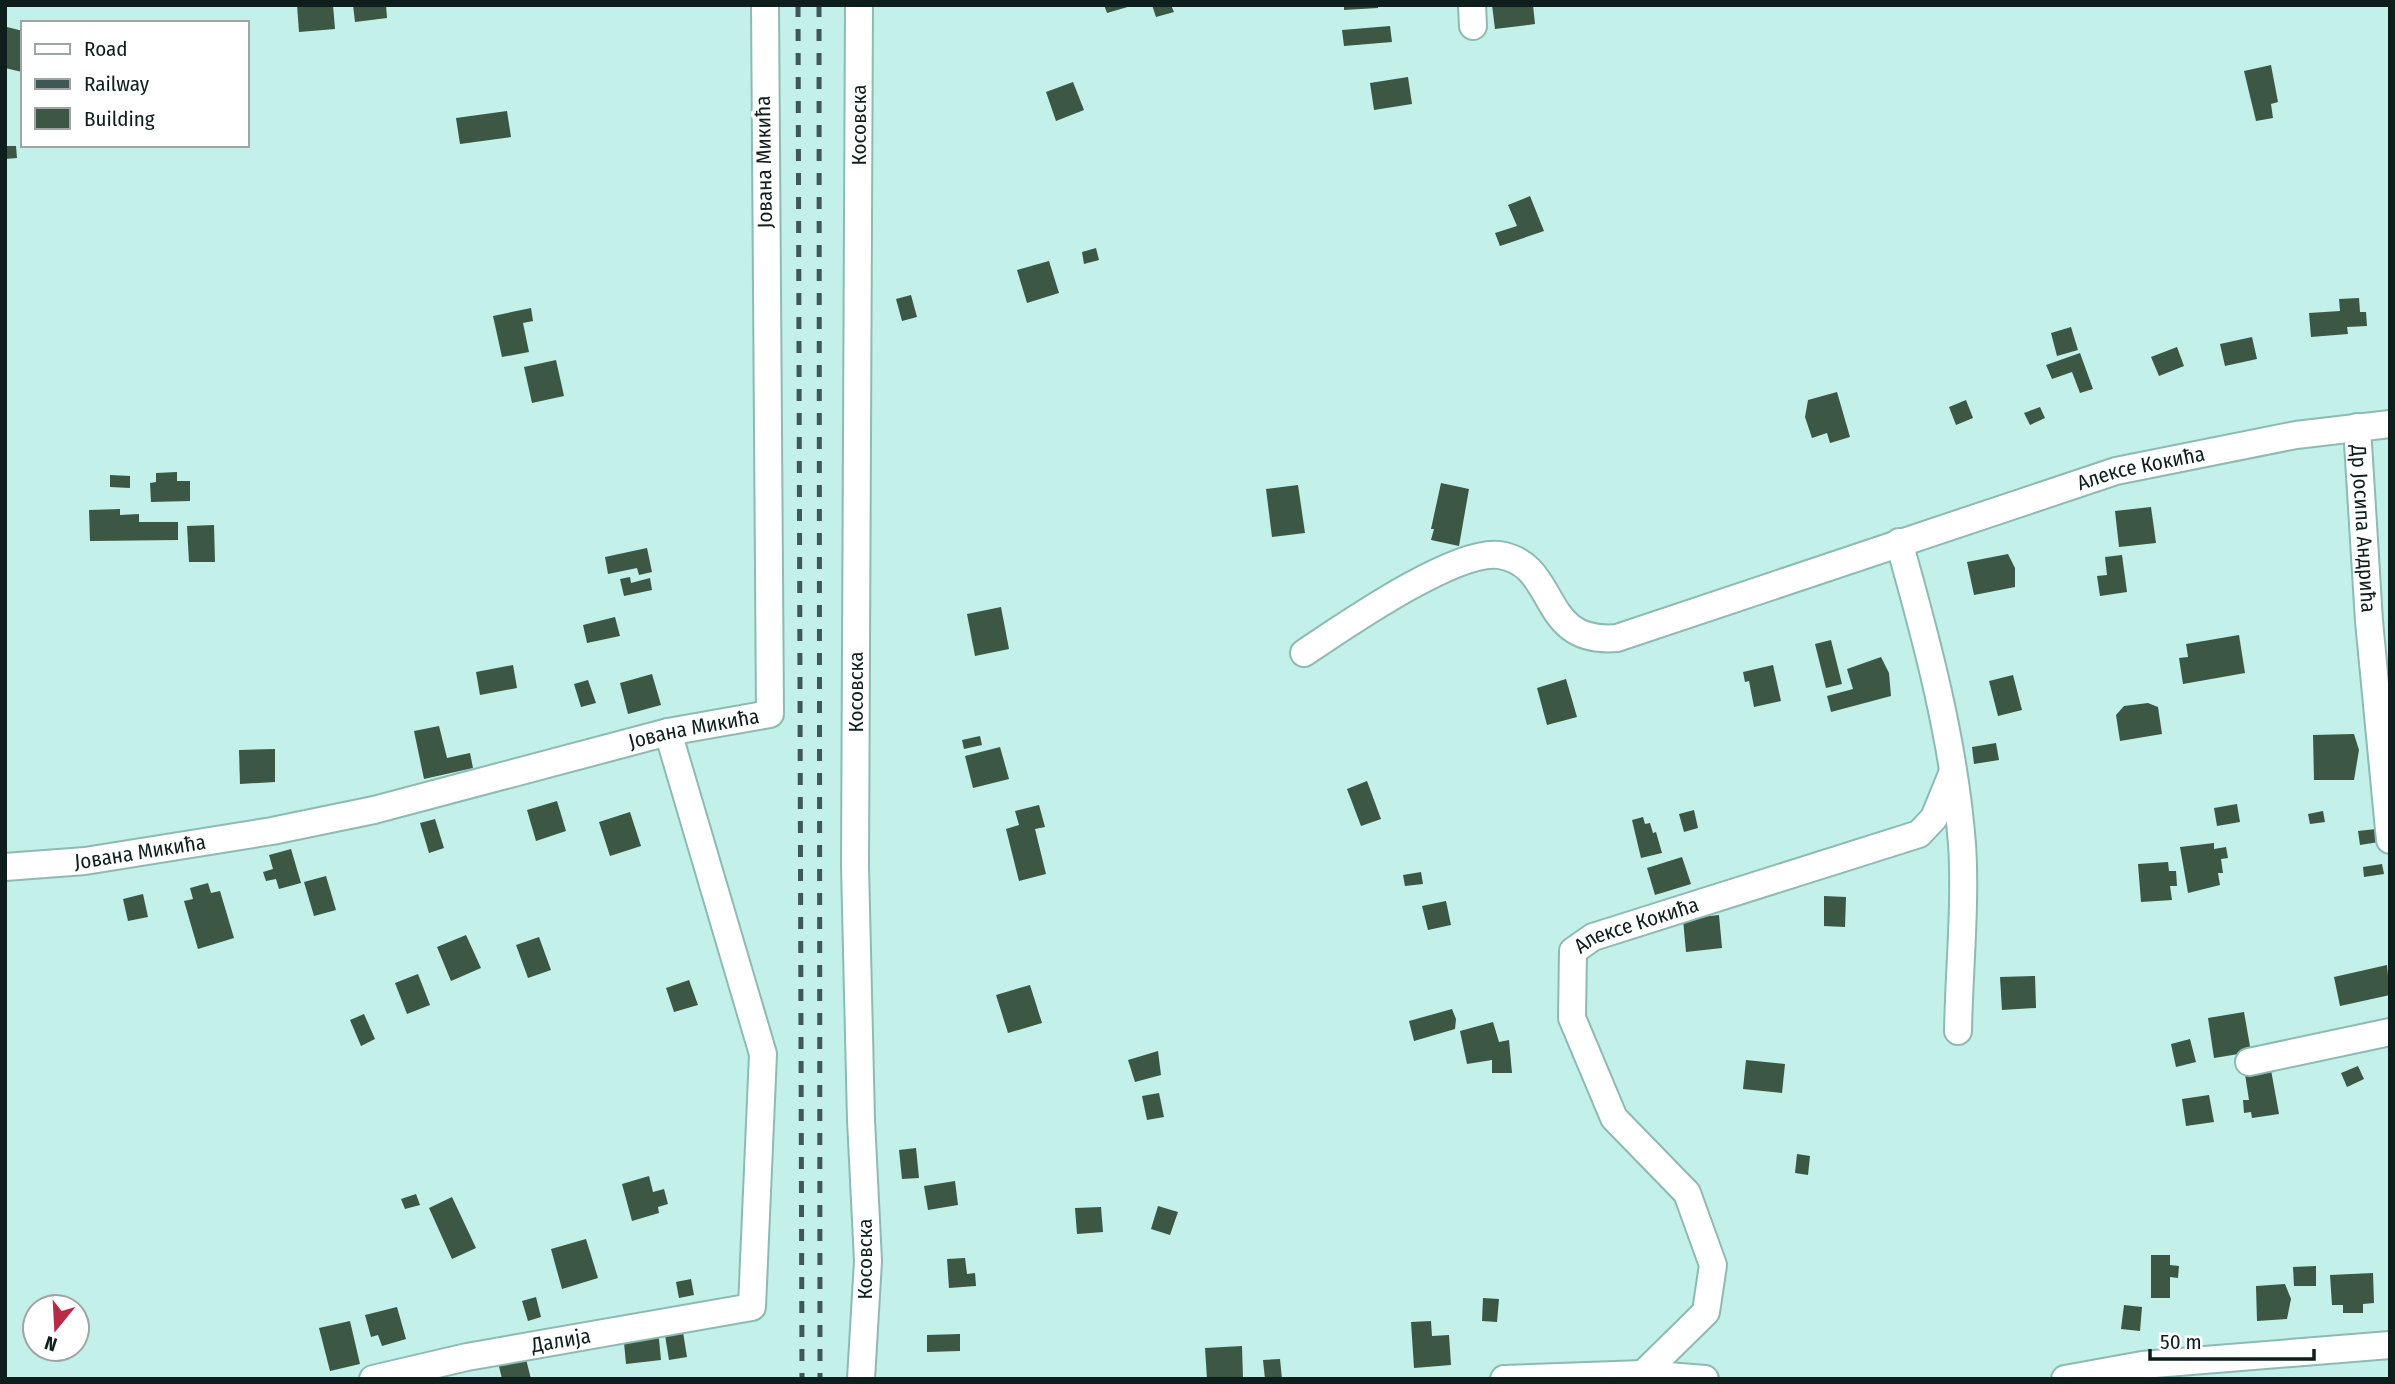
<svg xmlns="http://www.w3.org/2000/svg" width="2395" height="1384" font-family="'Fira Sans Condensed',sans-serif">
<rect width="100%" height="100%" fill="#c3f0e9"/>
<!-- building -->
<g fill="#3c5743">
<polygon points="297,5 333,5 335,29 299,32"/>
<polygon points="353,5 386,5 387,18 355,22"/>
<polygon points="1104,5 1131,5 1131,6 1107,13"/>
<polygon points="1152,5 1171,5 1174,12 1156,17"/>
<polygon points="1344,5 1378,5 1378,8 1344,10"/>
<polygon points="1492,5 1533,5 1535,24 1495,29"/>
<polygon points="5,23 7,27 23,31 22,72 5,68"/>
<polygon points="1390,26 1392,42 1344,46 1342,30"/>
<polygon points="2271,65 2278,102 2271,104 2273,118 2256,121 2244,71"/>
<polygon points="1408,77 1412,104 1374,110 1370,83"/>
<polygon points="1073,82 1084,110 1056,121 1046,92"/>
<polygon points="507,111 511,137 460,144 456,118"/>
<polygon points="5,146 16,146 17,158 5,159"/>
<polygon points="1530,196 1544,231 1500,246 1495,233 1517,226 1508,205"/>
<polygon points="1096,248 1099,260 1084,264 1082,252"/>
<polygon points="1049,261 1059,293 1027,303 1017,270"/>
<polygon points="911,295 917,317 902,321 896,299"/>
<polygon points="2359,298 2360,312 2366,312 2367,326 2347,327 2348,334 2311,337 2309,313 2340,311 2339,299"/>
<polygon points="531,308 533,321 523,323 529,352 502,357 493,316"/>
<polygon points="2071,327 2078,350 2057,356 2051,333"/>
<polygon points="2252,337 2257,359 2225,366 2220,344"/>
<polygon points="2177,347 2184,366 2159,376 2151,357"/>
<polygon points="2080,353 2093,389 2080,393 2072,372 2052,379 2046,365"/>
<polygon points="556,360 564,396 532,403 524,367"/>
<polygon points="1837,392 1850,437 1830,443 1827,433 1812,438 1805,417 1808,400"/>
<polygon points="1966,400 1973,418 1956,425 1949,407"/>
<polygon points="2040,407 2045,418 2030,425 2024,413"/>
<polygon points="177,472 177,481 190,481 190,501 151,502 150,483 156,482 156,473"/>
<polygon points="110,475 130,476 130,488 110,487"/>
<polygon points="1441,483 1469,489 1459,546 1431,540 1434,529 1431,529"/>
<polygon points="1298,485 1305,533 1272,537 1266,489"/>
<polygon points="2151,507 2156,543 2119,547 2115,511"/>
<polygon points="120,509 120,515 139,514 139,522 178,522 178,540 90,541 89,510"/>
<polygon points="214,525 215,562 189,562 187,526"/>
<polygon points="647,548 652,572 639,575 637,568 608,574 605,557"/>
<polygon points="2008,554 2015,568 2015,587 1974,595 1967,562"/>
<polygon points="2122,555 2127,592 2100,596 2097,576 2107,575 2105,557"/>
<polygon points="630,577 631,583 650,578 652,590 624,596 620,579"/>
<polygon points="1001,607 1009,649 975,656 967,614"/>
<polygon points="615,617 620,636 587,643 583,625"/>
<polygon points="2239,635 2245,673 2183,684 2179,658 2188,657 2186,644"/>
<polygon points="1831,640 1842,684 1826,688 1815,644"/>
<polygon points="1881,657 1889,673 1891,696 1831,712 1827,696 1853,689 1847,669"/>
<polygon points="513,665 517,688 480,695 476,672"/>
<polygon points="1773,665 1781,701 1754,707 1749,681 1745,682 1743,672"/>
<polygon points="652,674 661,705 628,714 620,683"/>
<polygon points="2013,675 2022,710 1998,716 1989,681"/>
<polygon points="1566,679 1577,717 1547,725 1537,688"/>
<polygon points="588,680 596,703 581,707 574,684"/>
<polygon points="2148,703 2158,707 2162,734 2120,741 2116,715 2124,706"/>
<polygon points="439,726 447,758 470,753 473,768 424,779 414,731"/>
<polygon points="2354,734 2359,750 2354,780 2314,780 2313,735"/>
<polygon points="980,736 982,745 964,749 962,740"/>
<polygon points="1996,743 1999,760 1974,764 1972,747"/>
<polygon points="1000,747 1009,779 973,788 965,756"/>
<polygon points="275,749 275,782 240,784 239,750"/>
<polygon points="1367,781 1381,819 1361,826 1347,789"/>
<polygon points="557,801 566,831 536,841 527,810"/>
<polygon points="2237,804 2240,822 2217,826 2214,808"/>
<polygon points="1039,805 1045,827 1035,829 1046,874 1019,881 1006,829 1019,825 1015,811"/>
<polygon points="1694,810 1698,828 1684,832 1679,814"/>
<polygon points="2323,811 2325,822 2310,824 2308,814"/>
<polygon points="630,812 641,846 610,856 599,822"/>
<polygon points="1643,817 1645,824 1650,823 1653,833 1656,832 1662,853 1641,858 1632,820"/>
<polygon points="435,819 444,848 429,853 420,823"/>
<polygon points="2376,829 2379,842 2360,845 2358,831"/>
<polygon points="2214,843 2214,849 2226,847 2228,858 2221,859 2223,873 2218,873 2220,885 2188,893 2180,847"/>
<polygon points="291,849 301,883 279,889 276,879 266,881 263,872 273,869 269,855"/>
<polygon points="1682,857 1691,884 1655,895 1647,868"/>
<polygon points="2168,862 2169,871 2176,871 2177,886 2170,886 2172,900 2141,902 2138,864"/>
<polygon points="2382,864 2384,874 2364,877 2363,867"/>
<polygon points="1421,872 1423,884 1405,886 1403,875"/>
<polygon points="326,876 336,910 314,916 304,882"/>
<polygon points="208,883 211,893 220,891 234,938 198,949 184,901 193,899 190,888"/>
<polygon points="143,894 148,917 128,921 123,899"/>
<polygon points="1824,896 1846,897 1845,927 1824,926"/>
<polygon points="1446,901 1451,925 1428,930 1422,906"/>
<polygon points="1719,915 1722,948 1686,952 1683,919"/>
<polygon points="466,935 481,968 451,981 437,947"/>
<polygon points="539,937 551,970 528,978 516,945"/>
<polygon points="2387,965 2390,995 2340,1006 2334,977"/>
<polygon points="418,974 430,1005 407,1014 395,983"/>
<polygon points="2035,976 2036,1008 2002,1010 2000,977"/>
<polygon points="689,980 698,1005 674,1012 666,988"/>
<polygon points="1030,985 1042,1023 1008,1033 996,995"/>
<polygon points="1452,1009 1456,1019 1455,1029 1414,1041 1409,1021"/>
<polygon points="2244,1012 2251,1052 2214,1058 2208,1018"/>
<polygon points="364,1014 375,1039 361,1046 350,1020"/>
<polygon points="1493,1022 1499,1042 1509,1040 1512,1073 1492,1073 1492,1060 1467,1064 1460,1031"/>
<polygon points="2190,1039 2196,1062 2176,1067 2171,1044"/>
<polygon points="1158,1051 1161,1075 1135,1082 1128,1060"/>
<polygon points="1746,1060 1785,1064 1782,1093 1743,1089"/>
<polygon points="2358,1066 2364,1079 2347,1087 2341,1073"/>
<polygon points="2271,1070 2279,1114 2252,1118 2251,1112 2244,1113 2243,1100 2249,1100 2245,1074"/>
<polygon points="1159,1093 1164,1117 1147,1120 1142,1096"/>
<polygon points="2209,1095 2214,1122 2186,1126 2182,1099"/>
<polygon points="916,1148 919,1178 902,1179 899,1150"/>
<polygon points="1797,1154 1810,1156 1808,1175 1795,1173"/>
<polygon points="649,1176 653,1192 664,1189 668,1204 658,1207 659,1213 632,1221 622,1184"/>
<polygon points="955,1181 958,1205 928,1210 924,1186"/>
<polygon points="416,1194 420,1205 405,1209 401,1199"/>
<polygon points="452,1197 476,1248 452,1259 429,1208"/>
<polygon points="1158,1206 1178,1212 1170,1235 1151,1229"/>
<polygon points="1101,1207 1103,1232 1077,1234 1075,1208"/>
<polygon points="586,1239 598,1278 562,1289 551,1249"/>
<polygon points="2151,1255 2170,1255 2170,1265 2179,1266 2178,1278 2170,1277 2170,1298 2151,1298"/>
<polygon points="965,1258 967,1274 975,1273 976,1286 949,1288 947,1259"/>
<polygon points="2316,1266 2316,1286 2294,1286 2293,1267"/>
<polygon points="2373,1273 2374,1303 2363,1304 2363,1313 2343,1313 2343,1305 2332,1305 2330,1275"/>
<polygon points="691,1279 694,1295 679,1298 676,1282"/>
<polygon points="2285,1284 2291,1299 2287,1319 2257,1321 2256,1286"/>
<polygon points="536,1297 541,1317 528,1321 522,1301"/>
<polygon points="1483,1298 1499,1299 1497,1322 1482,1321"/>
<polygon points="2124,1305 2142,1307 2140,1331 2121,1329"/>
<polygon points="397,1307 406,1339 382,1346 378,1335 371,1337 365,1315"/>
<polygon points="350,1321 360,1364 330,1371 319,1328"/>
<polygon points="1431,1321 1432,1336 1449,1335 1451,1365 1414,1368 1411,1322"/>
<polygon points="658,1329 661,1360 626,1364 623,1332"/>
<polygon points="683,1332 687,1357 669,1360 665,1335"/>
<polygon points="960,1334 960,1351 927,1352 927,1335"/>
<polygon points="1242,1346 1243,1379 1207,1379 1205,1348"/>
<polygon points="524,1351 531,1379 502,1379 497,1358"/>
<polygon points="1280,1359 1282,1379 1265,1379 1263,1360"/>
</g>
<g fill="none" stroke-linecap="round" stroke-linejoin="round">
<defs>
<g id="minor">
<polyline points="859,5 855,866 861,1120 868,1261 861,1379"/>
<polyline points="1472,5 1473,26"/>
<path id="s1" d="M 2357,427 L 2369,621 L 2390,840"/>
<path d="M 1899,542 C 1927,641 1954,742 1962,844 C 1966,902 1959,972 1958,1031"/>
<path id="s2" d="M 1304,653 C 1343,627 1455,549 1499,555 C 1560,564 1537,645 1617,638 L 2116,471 L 2296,435 L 2390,424"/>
<path id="s3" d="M 5,867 L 85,861 L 272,831 L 374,810 L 668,732 L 770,714 L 765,5"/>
<polyline points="2249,1062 2390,1032"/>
<path id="s4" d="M 1643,1374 L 1706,1312 L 1713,1265 L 1687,1193 L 1614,1118 L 1572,1018 L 1573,951 L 1593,937 L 1919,834 L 1934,818 L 1952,774"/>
<path id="s5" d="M 373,1379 L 467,1357 L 752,1307 L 763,1054 L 668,732"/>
<polyline points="1504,1379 1643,1374 1705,1379"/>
<polyline points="2065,1379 2142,1365 2390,1345"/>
</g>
</defs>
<!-- minor casing -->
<use href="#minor" stroke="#8ebab4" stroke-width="30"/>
<!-- minor -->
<use href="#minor" stroke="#fff" stroke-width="26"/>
<!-- rail -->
<g stroke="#3f5855" stroke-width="5" stroke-dasharray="12 12" stroke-linecap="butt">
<polyline points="798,5 802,1379"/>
<polyline points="819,5 820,1379"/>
</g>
</g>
<g text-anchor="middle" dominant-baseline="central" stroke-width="7" stroke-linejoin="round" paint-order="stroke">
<!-- street labels -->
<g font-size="21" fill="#0d1e1c" stroke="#fff">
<text transform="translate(859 125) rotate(-90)">Косовска</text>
<text transform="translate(764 162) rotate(-91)">Јована Микића</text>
<text stroke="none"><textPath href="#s2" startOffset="926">Алексе Кокића</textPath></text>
<text stroke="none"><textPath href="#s1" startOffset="102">Др Јосипа Андрића</textPath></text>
<text transform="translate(856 692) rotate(-90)">Косовска</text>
<text stroke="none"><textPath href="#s3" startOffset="704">Јована Микића</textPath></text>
<text stroke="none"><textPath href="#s3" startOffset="136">Јована Микића</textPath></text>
<text stroke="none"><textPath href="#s4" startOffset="562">Алексе Кокића</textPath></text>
<text transform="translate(865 1259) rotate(-90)">Косовска</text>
<text stroke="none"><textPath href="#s5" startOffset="192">Далија</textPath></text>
</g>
</g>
<!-- border -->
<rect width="2395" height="1384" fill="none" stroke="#0d1e1c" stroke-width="14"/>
<!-- legend -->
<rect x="21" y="21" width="228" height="126" fill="#ffffff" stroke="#9ea5a4" stroke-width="2"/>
<rect x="35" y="44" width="35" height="10" fill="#ffffff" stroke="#9ea5a4" stroke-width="2"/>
<text x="84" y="56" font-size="21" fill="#0d1e1c">Road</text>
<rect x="35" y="79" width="35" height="10" fill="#3f5855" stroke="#9ea5a4" stroke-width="2"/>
<text x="84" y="91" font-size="21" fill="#0d1e1c">Railway</text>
<rect x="35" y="108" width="35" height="21" fill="#3c5743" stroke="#9ea5a4" stroke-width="2"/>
<text x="84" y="126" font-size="21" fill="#0d1e1c">Building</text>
<!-- north arrow -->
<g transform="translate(56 1328) rotate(198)"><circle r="33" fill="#ffffff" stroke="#9ea5a4" stroke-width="2"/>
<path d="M0-5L12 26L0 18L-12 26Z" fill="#ba2948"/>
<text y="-10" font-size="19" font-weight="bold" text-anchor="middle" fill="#0d1e1c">N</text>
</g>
<!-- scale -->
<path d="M2150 1349v10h164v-10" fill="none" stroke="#0d1e1c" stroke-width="3.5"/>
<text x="2160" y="1349" font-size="21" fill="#0d1e1c" stroke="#ffffff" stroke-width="5" paint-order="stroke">50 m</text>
</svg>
